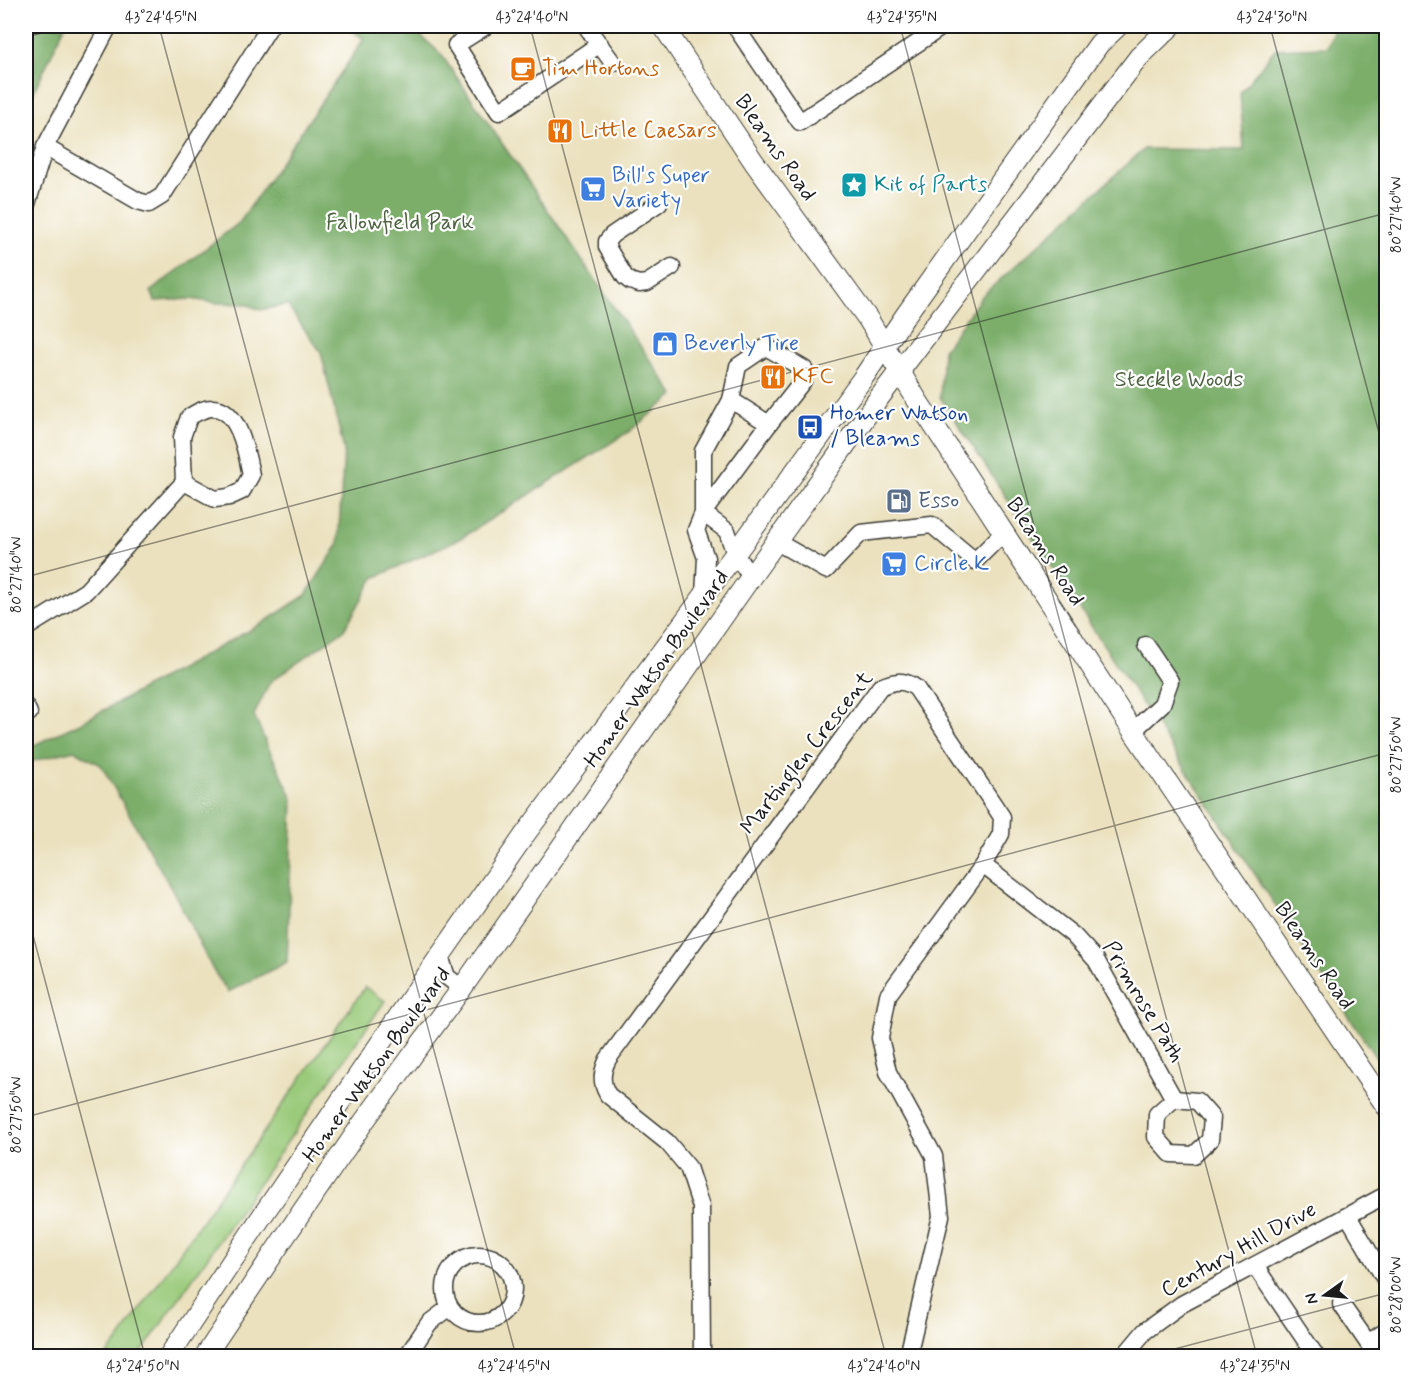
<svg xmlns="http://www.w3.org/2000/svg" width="1412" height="1382" font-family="Mynerve,sans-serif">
<rect width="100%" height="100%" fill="#fff"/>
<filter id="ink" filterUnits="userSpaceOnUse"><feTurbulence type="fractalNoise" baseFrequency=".0167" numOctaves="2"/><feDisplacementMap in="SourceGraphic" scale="12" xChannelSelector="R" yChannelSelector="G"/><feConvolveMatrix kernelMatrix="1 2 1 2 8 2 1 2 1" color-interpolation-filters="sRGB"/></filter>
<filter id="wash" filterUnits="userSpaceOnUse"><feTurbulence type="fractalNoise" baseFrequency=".008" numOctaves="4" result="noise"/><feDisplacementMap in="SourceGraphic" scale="24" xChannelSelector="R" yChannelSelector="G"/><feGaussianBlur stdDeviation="1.35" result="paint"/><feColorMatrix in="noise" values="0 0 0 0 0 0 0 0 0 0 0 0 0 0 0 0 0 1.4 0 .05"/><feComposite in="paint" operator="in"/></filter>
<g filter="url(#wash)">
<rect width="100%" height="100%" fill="#ebe1be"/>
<!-- green -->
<polygon fill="#9aca7a" stroke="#5b734b" stroke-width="1.5" points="365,987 385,1001 139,1356 106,1356 120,1338"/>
<!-- forest -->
<g fill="#7bae6a" stroke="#4c6543" stroke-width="1.5">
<polygon points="26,26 65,26 26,108"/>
<polygon points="346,26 410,26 441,54 674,395 630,431 461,538 374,578 344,630 270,682 254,715 266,743 293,799 287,962 228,992 213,970 175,895 101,765 74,750 26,763 26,749 82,722 263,623 306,595 338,545 344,450 321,352 287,305 260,310 246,304 216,303 191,299 155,301 151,291 240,222 364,39"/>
<polygon points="1335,26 1386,26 1386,1073 940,397 943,350 982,296 1144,149 1244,150 1240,93 1275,49 1327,47"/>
</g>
</g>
<g filter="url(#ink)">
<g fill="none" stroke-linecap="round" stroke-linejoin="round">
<defs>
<g id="minor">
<polyline points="486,26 456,45 499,112 600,44"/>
<polyline points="586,26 613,63"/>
<polyline points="735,26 800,122 943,26"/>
<polyline points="45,147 138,201 149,204 162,196 270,26"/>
<polyline points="659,203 612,235 607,241 607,247 625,277 630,281 639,284 647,283 672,267"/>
<polyline points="26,207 45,147 109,26"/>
<polyline points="731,400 738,366 766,347 804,369 803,381 769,424"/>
<polyline points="777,542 826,570 861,533 932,525 975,561 1003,533"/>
<polyline points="704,595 706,558 696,530 703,513 703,451 731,400 769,424 703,513 727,531 735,554 751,577"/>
<path d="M 26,628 L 86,591 L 184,482 L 182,437 L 189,417 C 196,413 204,408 212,408 C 239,407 247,455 251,475 L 242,491 L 229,497 L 215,499 L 184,482"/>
<polyline points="26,707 29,713"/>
<polyline points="1133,731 1162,704 1170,681 1146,645"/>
<polyline points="983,865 1073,935 1096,960 1174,1099"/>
<polyline points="440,956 447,977 462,988"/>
<polygon points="1174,1099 1197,1101 1212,1118 1210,1140 1194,1155 1171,1154 1156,1137 1157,1114"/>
<polyline points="1348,1216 1386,1281"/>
<circle cx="479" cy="1289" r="34"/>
<polyline points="1255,1266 1316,1356"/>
<polyline points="1341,1304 1377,1356"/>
<polyline points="1368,1343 1386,1331"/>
<polyline points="407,1356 429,1323 449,1308"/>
<path d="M 702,1356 L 701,1207 L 688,1167 L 667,1142 L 608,1095 C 600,1082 602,1071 608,1059 L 880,687 C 894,681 903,679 916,688 L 1002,817 L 1001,834 L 983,865 L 888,995 L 880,1038 L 888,1072 L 934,1156 L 941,1216 L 908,1356"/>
<polyline points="1124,1356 1145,1331 1182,1304 1386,1195"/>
</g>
<g id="major">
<polyline points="663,26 754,162 868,319 917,400 1133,731 1386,1106"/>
<polyline points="169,1356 260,1219 440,956 526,833 735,554 863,378 905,316 1099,44 1118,26"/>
<polyline points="205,1356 284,1238 365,1120 462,988 751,577 879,398 1139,57 1171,26"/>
</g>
</defs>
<!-- minor casing -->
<use href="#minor" stroke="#3b3a34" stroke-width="19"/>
<!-- major casing -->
<use href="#major" stroke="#3b3a34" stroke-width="22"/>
<!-- minor -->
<use href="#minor" stroke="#fff" stroke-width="16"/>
<!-- major -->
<use href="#major" stroke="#fff" stroke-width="20"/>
</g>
</g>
<!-- ticks -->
<path fill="none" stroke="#1c1c1c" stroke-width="1.5" stroke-opacity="0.45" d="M 159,26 L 516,1356M 530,26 L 886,1356M 900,26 L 1257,1356M 1270,26 L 1386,459M 26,37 L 69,26M 26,577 L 1386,213M 26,909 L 145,1356M 26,1117 L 1386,753M 1148,1356 L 1386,1293"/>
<!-- icons -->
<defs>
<symbol id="cafe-square" viewBox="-11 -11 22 22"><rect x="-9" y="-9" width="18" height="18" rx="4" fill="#e8710a" stroke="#fff"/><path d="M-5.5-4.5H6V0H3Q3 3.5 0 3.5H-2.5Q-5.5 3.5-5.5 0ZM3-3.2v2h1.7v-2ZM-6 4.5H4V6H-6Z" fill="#fff"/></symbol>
<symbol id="restaurant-square" viewBox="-11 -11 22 22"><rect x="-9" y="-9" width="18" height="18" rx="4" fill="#e8710a" stroke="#fff"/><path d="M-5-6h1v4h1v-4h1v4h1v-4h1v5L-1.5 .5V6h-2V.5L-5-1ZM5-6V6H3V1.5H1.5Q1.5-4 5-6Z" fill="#fff"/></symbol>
<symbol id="sight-square" viewBox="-11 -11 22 22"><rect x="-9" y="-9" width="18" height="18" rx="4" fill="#0f9aa8" stroke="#fff"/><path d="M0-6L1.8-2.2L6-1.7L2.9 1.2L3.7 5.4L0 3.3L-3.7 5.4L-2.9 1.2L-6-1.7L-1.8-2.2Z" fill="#fff"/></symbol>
<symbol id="supermarket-square" viewBox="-11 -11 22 22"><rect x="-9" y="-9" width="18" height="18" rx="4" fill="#3f7fe0" stroke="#fff"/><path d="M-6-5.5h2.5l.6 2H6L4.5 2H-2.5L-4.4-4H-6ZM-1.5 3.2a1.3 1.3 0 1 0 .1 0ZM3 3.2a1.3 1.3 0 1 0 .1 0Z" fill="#fff"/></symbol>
<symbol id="shop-square" viewBox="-11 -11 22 22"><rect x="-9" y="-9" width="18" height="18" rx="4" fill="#3f7fe0" stroke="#fff"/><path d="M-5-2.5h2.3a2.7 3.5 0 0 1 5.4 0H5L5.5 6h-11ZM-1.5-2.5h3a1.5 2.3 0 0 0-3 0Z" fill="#fff"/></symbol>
<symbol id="bus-square" viewBox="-11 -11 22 22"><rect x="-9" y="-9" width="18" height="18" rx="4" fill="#1a4fb4" stroke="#fff"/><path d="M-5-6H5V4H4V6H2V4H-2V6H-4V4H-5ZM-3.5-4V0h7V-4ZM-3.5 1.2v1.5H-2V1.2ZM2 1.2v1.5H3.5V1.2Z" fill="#fff"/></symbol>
<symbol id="fuel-square" viewBox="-11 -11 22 22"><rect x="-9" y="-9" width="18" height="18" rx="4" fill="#5c6f8a" stroke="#fff"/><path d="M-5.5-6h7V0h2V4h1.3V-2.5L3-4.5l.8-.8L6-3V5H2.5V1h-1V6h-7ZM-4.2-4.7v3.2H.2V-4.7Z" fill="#fff"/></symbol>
</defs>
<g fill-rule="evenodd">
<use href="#cafe-square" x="508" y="54" width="30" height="30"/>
<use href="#restaurant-square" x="545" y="116" width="30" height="30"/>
<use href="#sight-square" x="839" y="170" width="30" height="30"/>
<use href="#supermarket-square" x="578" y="174" width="30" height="30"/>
<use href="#shop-square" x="650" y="329" width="30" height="30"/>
<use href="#restaurant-square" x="758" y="362" width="30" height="30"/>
<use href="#bus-square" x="795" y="412" width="30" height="30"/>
<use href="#fuel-square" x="884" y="486" width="30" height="30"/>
<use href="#supermarket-square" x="879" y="549" width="30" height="30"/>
</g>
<g text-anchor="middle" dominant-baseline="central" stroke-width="4.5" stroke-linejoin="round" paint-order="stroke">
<!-- food labels -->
<g font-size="22" fill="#c56008" stroke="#fff" text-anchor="start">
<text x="542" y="69">Tim Hortons</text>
<text x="580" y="131">Little Caesars</text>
<text x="792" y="377">KFC</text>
</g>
<!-- street labels -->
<g font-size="22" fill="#1c1c1c" stroke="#fff">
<text transform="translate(775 148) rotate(55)">Bleams Road</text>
<text transform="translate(1045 552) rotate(57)">Bleams Road</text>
<text transform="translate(657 669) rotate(-55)">Homer Watson Boulevard</text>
<text transform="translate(807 753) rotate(-52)">Martinglen Crescent</text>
<text transform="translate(1314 956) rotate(56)">Bleams Road</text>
<text transform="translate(1143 1002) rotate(59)">Primrose Path</text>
<text transform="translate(377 1065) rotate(-54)">Homer Watson Boulevard</text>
<text transform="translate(1239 1250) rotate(-29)">Century Hill Drive</text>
</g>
<!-- shop labels -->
<g font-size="22" fill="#366cbe" stroke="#fff" text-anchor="start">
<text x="612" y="176">Bill's Super<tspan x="612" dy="25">Variety</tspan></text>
<text x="684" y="344">Beverly Tire</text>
<text x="914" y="564">Circle K</text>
</g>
<!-- culture labels -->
<g font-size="22" fill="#0d838f" stroke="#fff" text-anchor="start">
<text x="874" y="185">Kit of Parts</text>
</g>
<!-- park labels -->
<g font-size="22" fill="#4e6242" stroke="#fff">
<text x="400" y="223">Fallowfield Park</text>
<text x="1179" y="380">Steckle Woods</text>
</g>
<!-- transit labels -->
<g font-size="22" fill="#164399" stroke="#fff" text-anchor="start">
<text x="830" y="414">Homer Watson<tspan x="830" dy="25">/ Bleams</tspan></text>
</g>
<!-- service labels -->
<g font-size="22" fill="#4e5e75" stroke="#fff" text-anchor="start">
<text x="918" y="501">Esso</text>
</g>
</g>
<!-- margin -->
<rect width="1412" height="1382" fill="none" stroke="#fff" stroke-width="66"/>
<!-- north arrow -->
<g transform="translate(1325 1295) rotate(255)" stroke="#ffffff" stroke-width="4.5" paint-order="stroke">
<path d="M0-4.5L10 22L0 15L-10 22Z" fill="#1c1c1c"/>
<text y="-9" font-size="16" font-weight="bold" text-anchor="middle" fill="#1c1c1c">N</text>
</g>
<rect x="33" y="33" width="1346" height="1316" fill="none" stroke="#1c1c1c" stroke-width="2"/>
<g font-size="15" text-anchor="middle" fill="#1c1c1c">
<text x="161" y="22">43°24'45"N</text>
<text x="532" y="22">43°24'40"N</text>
<text x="902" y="22">43°24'35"N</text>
<text x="1272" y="22">43°24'30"N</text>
<text transform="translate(1396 215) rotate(-90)" y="5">80°27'40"W</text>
<text transform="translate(16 575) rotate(-90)" y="5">80°27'40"W</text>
<text transform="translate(1396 755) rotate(-90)" y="5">80°27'50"W</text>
<text transform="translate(16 1115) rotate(-90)" y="5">80°27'50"W</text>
<text transform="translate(1396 1295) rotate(-90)" y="5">80°28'00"W</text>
<text x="143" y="1371">43°24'50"N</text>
<text x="514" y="1371">43°24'45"N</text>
<text x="884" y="1371">43°24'40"N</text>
<text x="1255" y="1371">43°24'35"N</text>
</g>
</svg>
